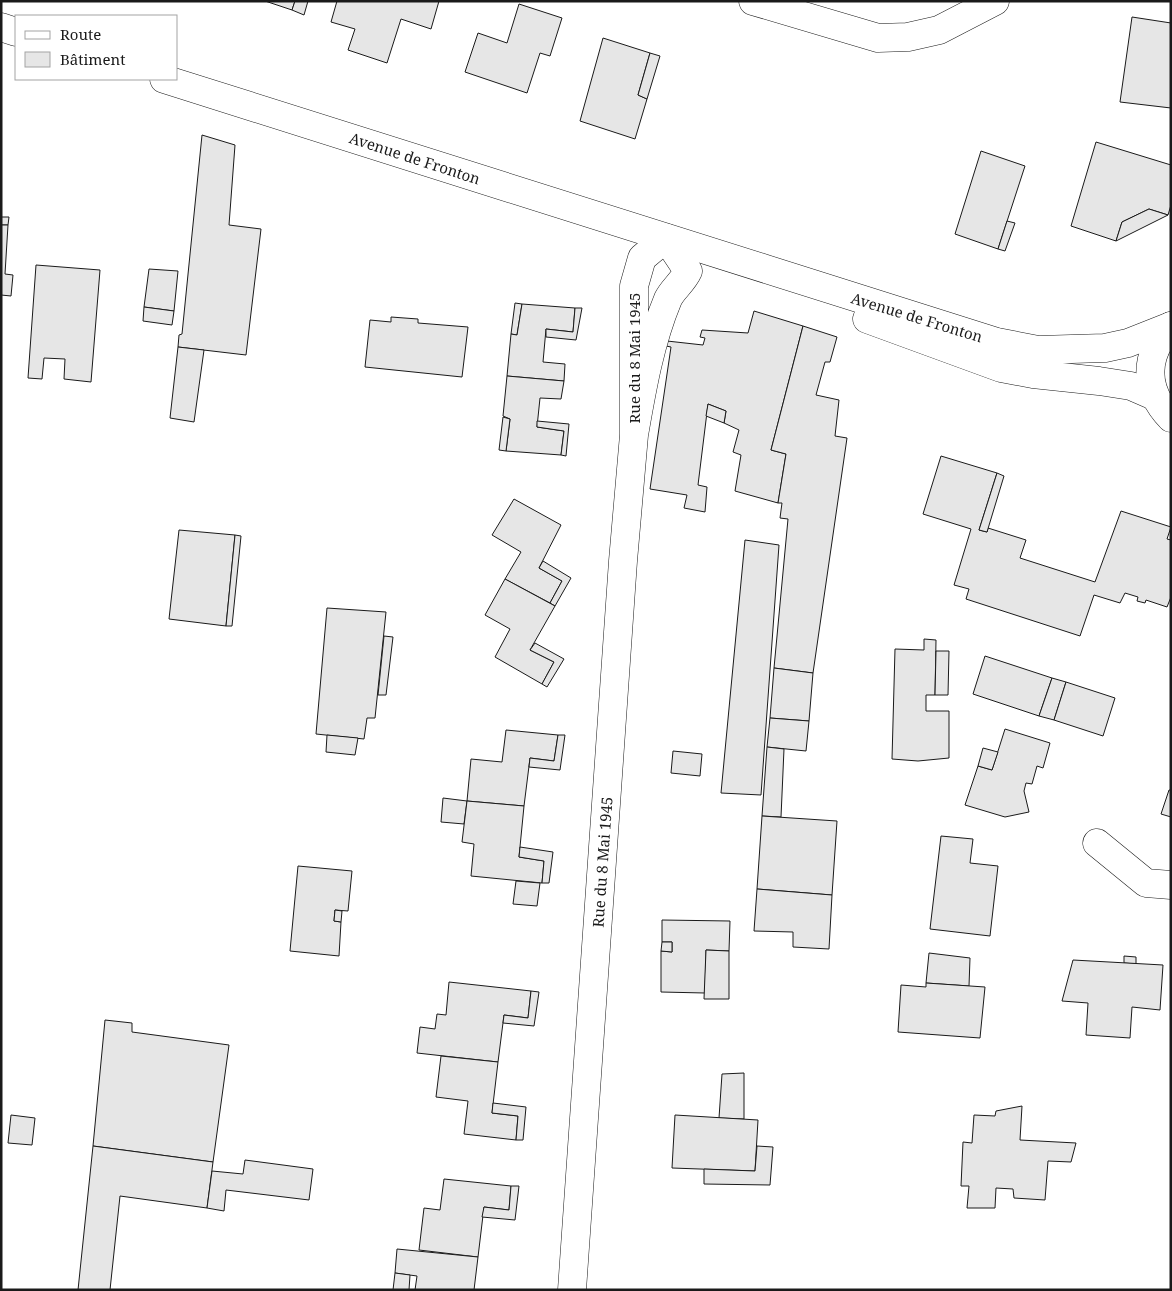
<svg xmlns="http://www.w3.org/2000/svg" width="1172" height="1291" font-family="'Noto Serif',serif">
<rect width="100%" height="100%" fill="#fff"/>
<!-- building -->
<g fill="#e6e6e6" stroke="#1a1a1a">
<polygon points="265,1 295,1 292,10"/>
<polygon points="295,1 308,1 304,15 292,10"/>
<polygon points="337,1 439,1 431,29 401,19 387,63 348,50 355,29 331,22"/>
<polygon points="519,4 562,18 550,56 540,53 527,93 465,72 478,33 507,43"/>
<polygon points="1132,17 1171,23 1171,108 1120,102"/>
<polygon points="603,38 650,53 638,95 647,99 635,139 580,121"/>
<polygon points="650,53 660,56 647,99 638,95"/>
<polygon points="202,135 235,145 229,225 261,229 246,355 178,347 179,335 182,334"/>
<polygon points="1096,142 1171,165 1171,205 1168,215 1149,209 1122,222 1116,241 1071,226"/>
<polygon points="981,151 1025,166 998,249 955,234"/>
<polygon points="1149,209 1168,215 1116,241 1122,222"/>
<polygon points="1,217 9,217 8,225 1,225"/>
<polygon points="1007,221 1015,223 1005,251 998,249"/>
<polygon points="1,225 8,225 5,274 13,275 11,296 1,295"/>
<polygon points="36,265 100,270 91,382 64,379 65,359 44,358 42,379 28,378"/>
<polygon points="149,269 178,271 174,311 144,307"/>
<polygon points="515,303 522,304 517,335 511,334"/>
<polygon points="522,304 575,308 573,332 546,329 543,362 565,364 564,381 507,376 511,334 517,335"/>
<polygon points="144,307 174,311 172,325 143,321"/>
<polygon points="575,308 582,308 576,340 546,337 546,329 573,332"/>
<polygon points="754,311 803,326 771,450 786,454 778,503 735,491 741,455 733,452 739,430 724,423 726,411 708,404 698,485 707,487 705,512 684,508 687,495 650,489 671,347 666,346 667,341 703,345 705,338 700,337 702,330 748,333"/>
<polygon points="391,317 418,319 418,323 468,327 462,377 365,367 370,320 391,322"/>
<polygon points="803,326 837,337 830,362 825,362 816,395 839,400 835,436 847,438 813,673 774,668 788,519 780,518 782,503 778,503 786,454 771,450"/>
<polygon points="178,347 204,350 194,422 170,418"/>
<polygon points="507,376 564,381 561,399 540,398 537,427 564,431 561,455 506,451 510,419 503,416"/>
<polygon points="708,404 726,411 724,423 706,416"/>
<polygon points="503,417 510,419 506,451 499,450"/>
<polygon points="537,421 569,424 566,456 561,455 564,431 537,427"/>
<polygon points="941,456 997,473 979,530 987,532 988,528 1026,540 1020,558 1095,582 1121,511 1171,527 1167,539 1171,540 1171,597 1167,607 1146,600 1145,603 1137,601 1138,597 1125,593 1120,603 1094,595 1080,636 966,599 969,589 954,585 971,529 923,514"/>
<polygon points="997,473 1004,476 987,532 979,530"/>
<polygon points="514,499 561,525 539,568 562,581 550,603 505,579 521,552 492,535"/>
<polygon points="179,530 235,535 226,626 169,619"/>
<polygon points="235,535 241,536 232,626 226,626"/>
<polygon points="745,540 779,545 761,795 721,793"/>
<polygon points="543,561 571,578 555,606 550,603 562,581 539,568"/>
<polygon points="505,579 555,606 530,650 554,662 542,684 495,657 510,629 485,615"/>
<polygon points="327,608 386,612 375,718 367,718 364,739 316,734"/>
<polygon points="384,636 393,637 386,695 378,695"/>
<polygon points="924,639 936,640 935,695 926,695 926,711 949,711 949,758 918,761 892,759 895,649 924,650"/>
<polygon points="535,643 564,659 547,687 542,684 554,662 530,650"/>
<polygon points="936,651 949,651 948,695 935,695"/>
<polygon points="985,656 1052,678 1039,716 973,694"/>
<polygon points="774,668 813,673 809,721 770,718"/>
<polygon points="1052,678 1066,682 1054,720 1039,716"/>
<polygon points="1066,682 1115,698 1103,736 1054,720"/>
<polygon points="770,718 809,721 806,751 767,747"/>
<polygon points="1005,729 1050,743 1043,768 1037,766 1032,784 1026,783 1024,791 1029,812 1005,817 965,805 978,766 992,770"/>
<polygon points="506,730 558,735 554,761 530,758 524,806 467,801 471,759 502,762"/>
<polygon points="327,735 358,738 355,755 326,752"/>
<polygon points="558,735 565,735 560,770 529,767 530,758 554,761"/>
<polygon points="767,747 784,749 781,817 762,816"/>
<polygon points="983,748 998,752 992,770 978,766"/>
<polygon points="673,751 702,754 700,776 671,773"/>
<polygon points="1169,790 1171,790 1171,817 1161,814"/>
<polygon points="443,798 467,801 464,824 441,822"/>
<polygon points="467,801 524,806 519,857 544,861 542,883 471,876 474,844 462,842"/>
<polygon points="762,816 837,821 832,895 757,889"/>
<polygon points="941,836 973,839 970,863 998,866 990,936 930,929"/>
<polygon points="520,847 553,852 549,883 542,883 544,861 519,857"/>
<polygon points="298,866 352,871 348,911 335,910 334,921 341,922 339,956 290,951"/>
<polygon points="516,881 540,883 537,906 513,904"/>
<polygon points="757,889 832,895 829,949 793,947 793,932 754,931"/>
<polygon points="335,910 342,911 341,922 334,921"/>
<polygon points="662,920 730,921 729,951 706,950 705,993 661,992 661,951 672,952 672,942 662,942"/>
<polygon points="662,942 672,942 672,952 661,951"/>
<polygon points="706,950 729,951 729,999 704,999"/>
<polygon points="929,953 970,958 969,986 926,983"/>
<polygon points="1124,956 1136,957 1136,964 1124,963"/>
<polygon points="1073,960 1163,965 1160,1010 1132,1007 1130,1038 1086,1035 1088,1003 1062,1001"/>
<polygon points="449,982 531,991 528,1018 504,1015 498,1062 417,1053 420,1027 435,1029 437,1014 446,1015"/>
<polygon points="926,983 985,987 980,1038 898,1032 901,985 926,987"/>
<polygon points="531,991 539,992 534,1026 503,1023 504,1015 528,1018"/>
<polygon points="105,1020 132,1023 132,1032 229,1045 213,1162 93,1146"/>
<polygon points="441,1056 498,1062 492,1113 518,1116 516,1140 464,1134 468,1101 436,1097"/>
<polygon points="744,1073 744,1119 719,1118 722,1074"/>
<polygon points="493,1103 526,1107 523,1140 516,1140 518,1116 492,1113"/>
<polygon points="1022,1106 1020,1140 1076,1143 1071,1162 1048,1161 1045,1200 1014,1198 1013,1189 996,1188 995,1208 967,1208 969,1186 961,1186 963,1142 972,1143 974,1115 995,1116 996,1111"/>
<polygon points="11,1115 35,1118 32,1145 8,1143"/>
<polygon points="675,1115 758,1120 755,1171 672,1168"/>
<polygon points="93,1146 213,1162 207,1208 120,1196 110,1290 78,1290"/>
<polygon points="757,1146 773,1147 770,1185 704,1184 704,1169 755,1171"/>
<polygon points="245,1160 313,1169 309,1200 226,1190 224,1211 207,1208 212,1171 243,1174"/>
<polygon points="444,1179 511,1186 509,1210 484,1207 478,1257 419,1250 424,1208 440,1210"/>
<polygon points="511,1186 519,1186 515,1220 482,1217 484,1207 509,1210"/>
<polygon points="397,1249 478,1257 474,1290 415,1290 417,1276 395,1273"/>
<polygon points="395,1273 410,1275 409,1290 393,1290"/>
</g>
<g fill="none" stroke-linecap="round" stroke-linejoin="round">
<defs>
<g id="minor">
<polyline points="753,1 878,38 908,37 939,30 995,1"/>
<polyline points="1097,843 1146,883 1171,885"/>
<path d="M 572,1290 L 623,561 L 634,435 L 634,286 L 642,258 L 666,238 L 688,271 C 683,282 672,290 668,299 C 650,342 642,389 634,435"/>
</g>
<g id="major">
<polyline points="1,27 16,32"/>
<polyline points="164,79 997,342 1038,350 1105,348 1128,343 1171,326"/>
<polyline points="867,319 1001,368 1033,374 1099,381 1131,386 1154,396"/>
<path d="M 1171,326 C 1144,355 1143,389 1171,418"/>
</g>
</defs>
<!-- minor casing -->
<use href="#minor" stroke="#1a1a1a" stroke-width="29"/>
<!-- major casing -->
<use href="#major" stroke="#1a1a1a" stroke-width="29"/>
<!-- minor -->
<use href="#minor" stroke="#fff" stroke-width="28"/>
<!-- major -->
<use href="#major" stroke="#fff" stroke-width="28"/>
</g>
<g text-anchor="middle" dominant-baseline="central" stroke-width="4" stroke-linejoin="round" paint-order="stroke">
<!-- street labels -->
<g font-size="15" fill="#1a1a1a" stroke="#fff">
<text transform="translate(415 158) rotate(18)">Avenue de Fronton</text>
<text transform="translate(917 317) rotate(17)">Avenue de Fronton</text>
<text transform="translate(634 358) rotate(-90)">Rue du 8 Mai 1945</text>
<text transform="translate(602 862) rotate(-86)">Rue du 8 Mai 1945</text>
</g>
</g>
<!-- border -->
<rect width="1172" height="1291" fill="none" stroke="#1a1a1a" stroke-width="5"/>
<!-- legend -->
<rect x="15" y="15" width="162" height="65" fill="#ffffff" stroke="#a3a3a3"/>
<rect x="25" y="31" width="25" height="8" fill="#ffffff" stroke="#a3a3a3"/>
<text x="60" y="40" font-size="15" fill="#1a1a1a">Route</text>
<rect x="25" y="52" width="25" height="15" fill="#e6e6e6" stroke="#a3a3a3"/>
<text x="60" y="65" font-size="15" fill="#1a1a1a">Bâtiment</text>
</svg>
